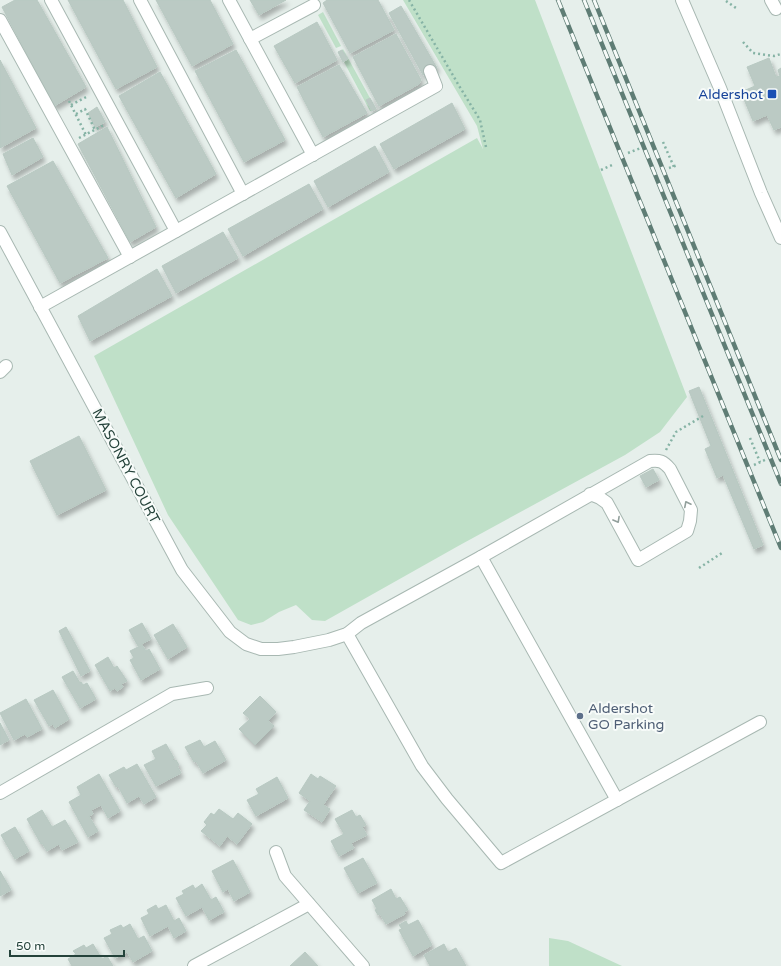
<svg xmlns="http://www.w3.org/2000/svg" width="781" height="966" font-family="'Varela Round',sans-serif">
<defs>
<filter id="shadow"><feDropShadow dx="2.5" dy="4.5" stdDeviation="2" flood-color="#0004"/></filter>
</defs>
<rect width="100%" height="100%" fill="#e6efeb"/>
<!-- green -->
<g fill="#bfe0c8">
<polygon points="403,0 535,0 687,397 660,432 625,455 460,545 325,621 312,620 296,605 279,612 263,622 251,625 238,620 168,515 94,356 477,138 483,149 477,126"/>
<polygon points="323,12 341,46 336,48 318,15"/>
<polygon points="343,49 370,98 366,100 372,111 370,111 344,62 348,59 342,50"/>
<polygon points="549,938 568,941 622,966 549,966"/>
</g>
<!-- building -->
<g fill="#bbcac4" stroke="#b8c9c2" filter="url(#shadow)">
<polygon points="15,0 37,0 86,87 54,106 2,7"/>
<polygon points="68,0 123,0 157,67 116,89"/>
<polygon points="156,0 210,0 233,44 192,66"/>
<polygon points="250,0 286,0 259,15"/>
<polygon points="327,0 378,0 394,30 350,53 323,3"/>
<polygon points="401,6 437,68 423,75 389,13"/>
<polygon points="317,22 337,60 295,83 274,46"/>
<polygon points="396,34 421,80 419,84 379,106 353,57"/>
<polygon points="236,50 285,140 244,162 195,71"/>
<polygon points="342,50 348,59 343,62 338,52"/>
<polygon points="769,58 776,77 780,76 778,70 781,68 781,127 774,130 767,115 753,121 741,92 755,86 747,67"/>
<polygon points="0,60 36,128 0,148"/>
<polygon points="339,65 367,113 323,137 297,87"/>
<polygon points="160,72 216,174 176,198 119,96"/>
<polygon points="370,98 376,109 372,111 366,100"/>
<polygon points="452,103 465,129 394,169 380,144"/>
<polygon points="97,107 105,122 95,127 88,113"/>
<polygon points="107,127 156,227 130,242 78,144"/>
<polygon points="33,138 43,157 12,175 3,154"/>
<polygon points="375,146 389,172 328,207 314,181"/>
<polygon points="53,161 108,258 60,283 7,186"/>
<polygon points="309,184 323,209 243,256 228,229"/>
<polygon points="223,232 238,258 176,293 162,266"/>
<polygon points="157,269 172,296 90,341 78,316"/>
<polygon points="699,387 763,545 754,549 723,475 717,478 705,449 711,446 689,391"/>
<polygon points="79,436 106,490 57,515 30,461"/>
<polygon points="653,469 659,480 646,487 640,476"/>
<polygon points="142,623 151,639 138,646 129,630"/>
<polygon points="173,624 187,647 168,659 154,635"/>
<polygon points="66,627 90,671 81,676 59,631"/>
<polygon points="142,645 146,651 149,649 160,669 141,680 130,660 134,658 130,651"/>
<polygon points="108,657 114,668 117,666 127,681 121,684 123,687 117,691 115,688 110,691 95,665"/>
<polygon points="73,671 80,683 81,682 83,685 87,683 96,699 80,708 62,677"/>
<polygon points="53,690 69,719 55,728 53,724 49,726 34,700"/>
<polygon points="260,696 276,712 268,721 274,726 255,745 239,729 250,719 243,713"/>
<polygon points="26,699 42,729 27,737 25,734 14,740 0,713"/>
<polygon points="0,723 9,740 0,745"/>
<polygon points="200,740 204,747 215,741 226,760 203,773 196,761 194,762 185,747"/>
<polygon points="166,744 174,758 172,759 173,761 176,760 179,765 177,766 181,773 156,786 144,765 156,759 152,751"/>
<polygon points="137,764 156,797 144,804 139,796 127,803 118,786 116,787 109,775 124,767 126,770"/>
<polygon points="99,774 120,811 108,818 101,805 91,810 93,814 89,816 98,831 88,837 69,802 81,795 77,787"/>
<polygon points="311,774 318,779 320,776 336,786 323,805 330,809 322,822 304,810 310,801 299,793"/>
<polygon points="277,777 288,798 256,816 247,800 259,794 256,789"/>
<polygon points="219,809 233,819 238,813 252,824 237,844 227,836 220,846 201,831 207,825 204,822 211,813 214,815"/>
<polygon points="42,810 52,827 65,820 78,842 62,850 59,844 47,851 42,843 41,844 27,819"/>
<polygon points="352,810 356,817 360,815 366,825 362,827 367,835 351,843 354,848 339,856 331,841 344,834 335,819"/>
<polygon points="15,827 29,851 15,859 1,835"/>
<polygon points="363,858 377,883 358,893 344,868"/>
<polygon points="233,860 250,892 234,901 228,889 223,892 212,871"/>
<polygon points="0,871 11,890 0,896"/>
<polygon points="202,884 211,900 216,897 224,912 209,920 202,907 186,916 176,898 184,894 182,891 193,885 195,889"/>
<polygon points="391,889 396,899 400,897 408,910 404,912 405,914 386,924 380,914 378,915 375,910 377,909 372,900"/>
<polygon points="156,905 158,909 166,905 174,921 179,918 186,931 174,938 168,926 150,936 141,918 149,914 147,910"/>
<polygon points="418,920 432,945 413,956 399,930 402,929 399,925 406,921 408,925"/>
<polygon points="130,924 138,939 144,936 152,951 133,962 127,952 115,958 104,938 112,934 110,930 121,925 123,928"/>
<polygon points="93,944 102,959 107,956 113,966 72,966 68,959 76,954 73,951 84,945 86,948"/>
<polygon points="444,944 448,952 456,948 466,966 430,966 424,955"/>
<polygon points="305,952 318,966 290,966"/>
</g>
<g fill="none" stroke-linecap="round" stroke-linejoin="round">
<defs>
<g id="minor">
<polyline points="51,0 176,231"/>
<polyline points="140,0 243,194"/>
<polyline points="229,0 313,155"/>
<polyline points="682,0 720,88 761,193 781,238"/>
<polyline points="771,0 776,9"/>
<polyline points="0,20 130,257"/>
<polyline points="250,39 314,5"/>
<path d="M 0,232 L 182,570 L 230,632 L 246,644 L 261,649 L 278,649 L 294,647 L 329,640 L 347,634 L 361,623 L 481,557 L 650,461 C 660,460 663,461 670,469 L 691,510 L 690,521 L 687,531 L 638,560 L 607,503 L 600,498 L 590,494"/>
<polyline points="40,307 436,86 430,71"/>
<polyline points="0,372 6,366"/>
<polyline points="481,557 617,800"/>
<polyline points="347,634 422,766 447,799 501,863 760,722"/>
<polyline points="0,793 172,694 207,688"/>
<polyline points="276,852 285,876 363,966"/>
<polyline points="194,966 309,904"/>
</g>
</defs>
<!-- minor casing -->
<use href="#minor" stroke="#a8b8b2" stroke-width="14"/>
<!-- path -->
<g stroke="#86b3a5" stroke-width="2.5" stroke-dasharray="2 3" stroke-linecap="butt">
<polyline points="409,0 458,84 480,120 486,147"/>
<polyline points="726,1 736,8"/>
<polyline points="743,42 753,53 774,56 781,54"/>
<polyline points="69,101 86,135"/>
<polyline points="71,105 88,96"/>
<polyline points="76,114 85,109 95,130"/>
<polyline points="79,138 104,125"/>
<polyline points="663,142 674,167"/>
<polyline points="628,153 641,148"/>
<polyline points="669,168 678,165"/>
<polyline points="601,170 612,165"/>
<polyline points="750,438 760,462"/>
<polyline points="666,450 676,432 703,416"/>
<polyline points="754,465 767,459"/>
<polyline points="699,568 722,553"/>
</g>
<!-- minor -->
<use href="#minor" stroke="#fff" stroke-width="12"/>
<defs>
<g id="rail">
<polyline points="558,0 781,548"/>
<polyline points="584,0 781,484"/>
<polyline points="594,0 781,460"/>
</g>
</defs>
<!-- rail casing -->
<use href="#rail" stroke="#5f7d75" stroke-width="4.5"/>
<!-- rail -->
<use href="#rail" stroke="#f7fbf9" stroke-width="3" stroke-dasharray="9" stroke-linecap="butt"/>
</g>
<!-- one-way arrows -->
<defs><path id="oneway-chevron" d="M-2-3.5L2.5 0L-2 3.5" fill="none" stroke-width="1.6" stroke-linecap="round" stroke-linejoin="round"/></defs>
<g stroke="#92a09c">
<use href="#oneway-chevron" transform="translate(687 504) rotate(-117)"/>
<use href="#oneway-chevron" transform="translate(617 520) rotate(61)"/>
</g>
<!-- markers -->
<rect fill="#1a4fb4" stroke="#f7fbf9" stroke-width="1.5" x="767" y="89" width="10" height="10" rx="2"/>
<circle fill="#5c6f8a" stroke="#f7fbf9" stroke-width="1.5" cx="580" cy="716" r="4"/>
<g text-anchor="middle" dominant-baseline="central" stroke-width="4" stroke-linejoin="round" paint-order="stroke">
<!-- transit labels -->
<g font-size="14" fill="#164399" stroke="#f7fbf9" text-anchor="end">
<text x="763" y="94">Aldershot</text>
</g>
<!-- street labels -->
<g font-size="14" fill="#24423a" stroke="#f7fbf9">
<text transform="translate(126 466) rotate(62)">MASONRY COURT</text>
</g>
<!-- service labels -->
<g font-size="14" fill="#4e5e75" stroke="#f7fbf9" text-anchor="start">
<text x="588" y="708">Aldershot<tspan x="588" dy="16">GO Parking</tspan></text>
</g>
</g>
<!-- scale -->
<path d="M10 950v6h114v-6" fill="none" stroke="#24423a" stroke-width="2"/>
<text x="16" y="950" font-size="12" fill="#24423a" stroke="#f7fbf9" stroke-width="3" paint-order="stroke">50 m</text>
</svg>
